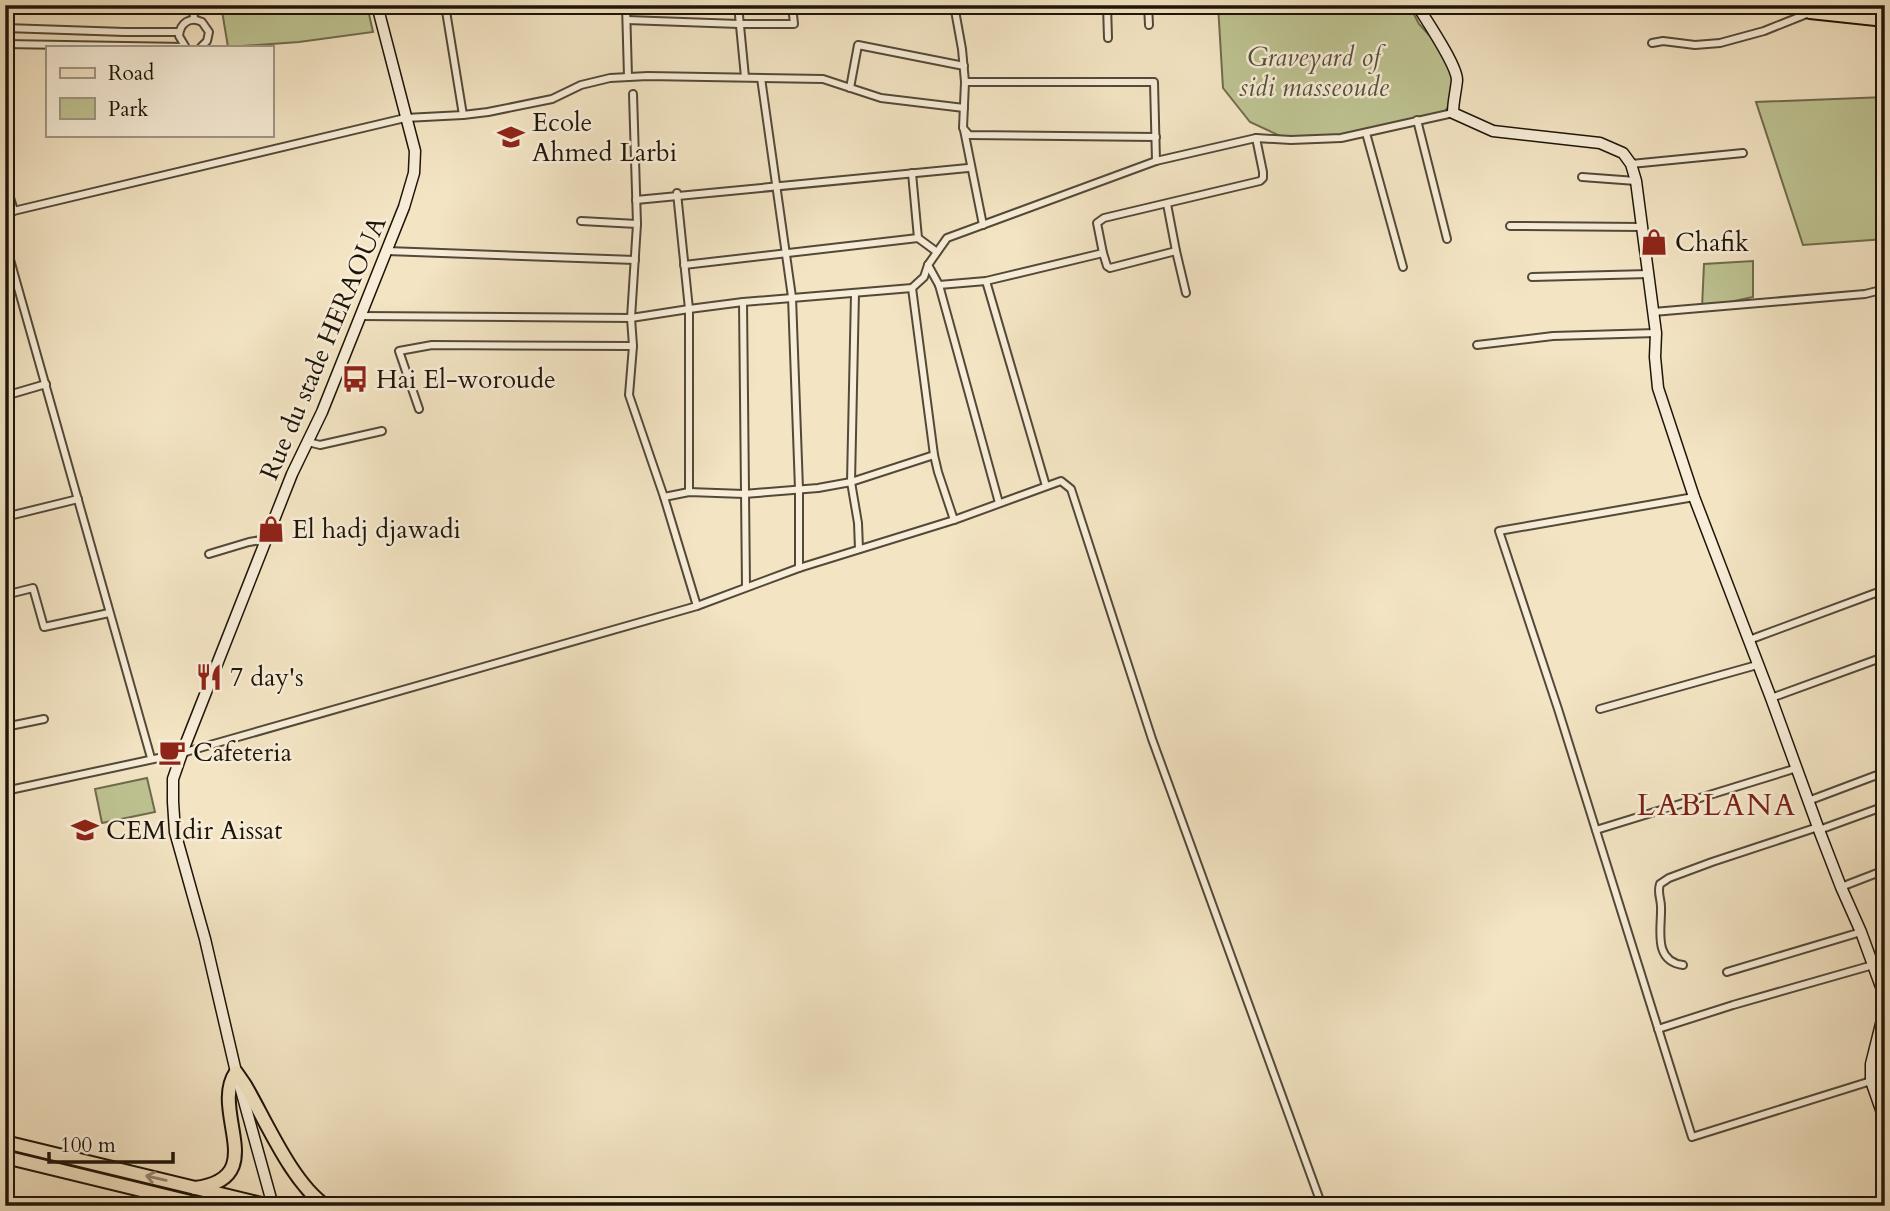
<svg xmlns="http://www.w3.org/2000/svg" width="1890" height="1211" font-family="Cardo,serif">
<rect width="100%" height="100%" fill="#f3e4c3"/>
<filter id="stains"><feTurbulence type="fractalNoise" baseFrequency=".00286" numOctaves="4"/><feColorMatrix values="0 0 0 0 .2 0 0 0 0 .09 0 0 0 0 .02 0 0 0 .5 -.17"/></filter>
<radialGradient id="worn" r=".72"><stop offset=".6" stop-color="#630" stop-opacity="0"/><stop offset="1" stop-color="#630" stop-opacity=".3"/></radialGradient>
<!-- green -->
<g fill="#bec392" stroke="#6e6c4e" stroke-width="2">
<polygon points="221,5 367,5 373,32 299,42 228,47"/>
<polygon points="1218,5 1409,5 1419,24 1440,47 1454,73 1452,102 1441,116 1372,134 1289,140 1250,122 1223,88"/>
<polygon points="1885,97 1885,239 1803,245 1756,102"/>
<polygon points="1753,261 1753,297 1702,308 1704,264"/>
<polygon points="147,778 155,812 102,823 95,789"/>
</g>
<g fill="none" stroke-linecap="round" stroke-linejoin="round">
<defs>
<g id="street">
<polyline points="193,5 194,19"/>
<polyline points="445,5 463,115"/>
<polyline points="626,5 628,77"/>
<polyline points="738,5 745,77"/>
<polyline points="954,5 962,49 965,82 963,128 969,135 1156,137"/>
<polyline points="1107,5 1108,38"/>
<polyline points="1148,5 1149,25"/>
<polyline points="1210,5 1210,8"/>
<polyline points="147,7 147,5"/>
<polyline points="627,20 739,24 794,24 792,5"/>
<polyline points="5,28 125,32 179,32"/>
<polyline points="1652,43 1663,41 1695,45 1720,43 1764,31 1809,13"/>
<polyline points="5,44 185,47"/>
<path d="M 185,46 L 179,36 C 180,23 190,16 202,22 L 209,32 L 207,41 L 201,47"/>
<polyline points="761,78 792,297 799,489 799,568"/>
<polyline points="965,82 1154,82 1156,161"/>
<polyline points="850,88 858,45 964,66"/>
<polyline points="633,94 637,224"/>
<polyline points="1417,120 1447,239"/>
<polyline points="964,130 983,225"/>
<polyline points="1366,133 1403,267"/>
<polyline points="1631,164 1743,153"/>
<polyline points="912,173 918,238"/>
<polyline points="1582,177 1636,181"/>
<polyline points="5,181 14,211"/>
<polyline points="677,193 689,309 689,492"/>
<polyline points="636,200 968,168"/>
<polyline points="5,213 405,118 463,115 488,112 552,99 581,85 610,78 648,76 823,79 881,98 964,108"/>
<polyline points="581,221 637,224 631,318 633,346 629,395 664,497 697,606"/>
<polyline points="1510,226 1642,227"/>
<polyline points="5,242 151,758"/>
<polyline points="387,251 635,260"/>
<polyline points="1176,251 1186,293"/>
<polyline points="1103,253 1107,266 1110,268 1176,251 1167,204"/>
<polyline points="684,265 918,238 937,252"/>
<polyline points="928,265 939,285 999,503"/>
<polyline points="1532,277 1649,274"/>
<polyline points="986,281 1046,486"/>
<polyline points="939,285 986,281 1103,253 1097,223 1104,218 1260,181 1263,178 1263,172 1256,138"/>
<polyline points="912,288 934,455 938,472 954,520"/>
<polyline points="855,293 851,482 858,523 859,549"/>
<polyline points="743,302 746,587"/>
<polyline points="1653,312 1865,294 1885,289"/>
<polyline points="360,316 631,318 689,309 743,302 912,288 924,277 928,265 947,238 1156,161 1256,138 1291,140 1341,138 1453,113"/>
<polyline points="1477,345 1553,336 1656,333"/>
<polyline points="5,396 46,384"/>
<polyline points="419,409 399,351 432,345 633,346"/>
<polyline points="308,442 320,445 382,431"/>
<polyline points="664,497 689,492 744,494 818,488 851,482 934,455"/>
<polyline points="1694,497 1499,531 1558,709 1692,1137 1871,1081"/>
<polyline points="5,517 78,499"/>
<polyline points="209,554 249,542 267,539"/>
<polyline points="5,595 33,588 44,627 109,613"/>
<polyline points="1749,640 1881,591"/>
<polyline points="1771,698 1878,659 1885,680"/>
<polyline points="1600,709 1757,665"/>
<polyline points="5,727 44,719"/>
<polyline points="5,791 182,753 697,606 799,568 954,520 1061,481 1071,489 1152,739 1322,1206"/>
<polyline points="1808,801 1885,772"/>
<polyline points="1596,830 1797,768"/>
<polyline points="1819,830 1885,806"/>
<polyline points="1841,887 1885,870"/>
<path d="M 1683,965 C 1652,961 1662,927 1661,907 C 1661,898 1657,893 1660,884 L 1669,878 L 1712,862 L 1818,827"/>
<polyline points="1727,972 1861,932"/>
<polyline points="1658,1029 1733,1005 1873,965"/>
</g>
<g id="secondary">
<path d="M 1417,5 C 1426,20 1457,65 1457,80 C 1456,91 1453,102 1453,113 L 1493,131 L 1600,143 L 1623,153 L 1631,164 L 1636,181 L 1656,333 L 1655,357 L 1658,388 L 1694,497 L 1771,698 L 1819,830 L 1841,887 L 1861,932 L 1884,995 L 1883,1016 L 1871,1064 L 1871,1081 L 1885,1121"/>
<polyline points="273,1206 236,1072 205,939 175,832 173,802 173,779 182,753 292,474 322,412 404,207 414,173 415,151 377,5"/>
</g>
<polyline id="primary" points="1789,5 1810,13 1885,21"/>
<g id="highway">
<polyline points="5,1142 270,1206"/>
<polyline points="5,1157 207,1206"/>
<path d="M 195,1188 C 272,1178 209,1111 236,1072 L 245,1085 C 266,1121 292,1183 326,1206"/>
</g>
</defs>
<!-- street casing -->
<use href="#street" stroke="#534938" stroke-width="10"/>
<!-- secondary casing -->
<use href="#secondary" stroke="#1e1509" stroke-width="13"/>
<!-- primary casing -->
<use href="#primary" stroke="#1e1509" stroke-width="14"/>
<!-- highway casing -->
<use href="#highway" stroke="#1e1509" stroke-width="16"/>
<!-- street -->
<use href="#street" stroke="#f7edd8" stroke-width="6"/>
<!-- secondary -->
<use href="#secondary" stroke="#f7edd8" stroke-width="10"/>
<!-- primary -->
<use href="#primary" stroke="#f3e4c3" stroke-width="10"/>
<!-- highway -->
<use href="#highway" stroke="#f3e4c3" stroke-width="12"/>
</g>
<!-- one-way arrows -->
<defs><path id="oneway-shaft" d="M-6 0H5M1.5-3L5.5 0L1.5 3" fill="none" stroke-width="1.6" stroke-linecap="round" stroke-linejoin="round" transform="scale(1.75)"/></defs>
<use stroke="#93876f" href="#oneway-shaft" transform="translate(156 1178) rotate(-167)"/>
<!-- icons -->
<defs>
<symbol id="school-bare" viewBox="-9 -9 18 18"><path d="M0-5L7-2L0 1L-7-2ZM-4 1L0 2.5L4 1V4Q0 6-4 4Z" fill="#8f2418" stroke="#f7edd8" stroke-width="2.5" paint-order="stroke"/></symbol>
<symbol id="shop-bare" viewBox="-9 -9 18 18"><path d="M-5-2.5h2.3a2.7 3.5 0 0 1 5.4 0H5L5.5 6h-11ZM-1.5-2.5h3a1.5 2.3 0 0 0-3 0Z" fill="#8f2418" stroke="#f7edd8" stroke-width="2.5" paint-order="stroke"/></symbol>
<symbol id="bus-bare" viewBox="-9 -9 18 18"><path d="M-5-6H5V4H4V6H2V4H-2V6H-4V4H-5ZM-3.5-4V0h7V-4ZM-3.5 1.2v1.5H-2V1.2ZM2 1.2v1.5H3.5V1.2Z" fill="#8f2418" stroke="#f7edd8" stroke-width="2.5" paint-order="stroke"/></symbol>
<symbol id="restaurant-bare" viewBox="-9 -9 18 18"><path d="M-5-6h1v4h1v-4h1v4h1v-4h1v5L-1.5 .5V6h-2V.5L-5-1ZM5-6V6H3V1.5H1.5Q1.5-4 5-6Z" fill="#8f2418" stroke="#f7edd8" stroke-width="2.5" paint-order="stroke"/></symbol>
<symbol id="cafe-bare" viewBox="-9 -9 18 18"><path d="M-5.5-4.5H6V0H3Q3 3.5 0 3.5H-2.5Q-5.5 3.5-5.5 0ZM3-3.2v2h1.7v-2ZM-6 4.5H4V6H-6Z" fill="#8f2418" stroke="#f7edd8" stroke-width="2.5" paint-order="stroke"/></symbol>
</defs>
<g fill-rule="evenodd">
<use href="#school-bare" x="492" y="118" width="38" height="38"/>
<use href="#shop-bare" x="1635" y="223" width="38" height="38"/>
<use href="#bus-bare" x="336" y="360" width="38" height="38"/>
<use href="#shop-bare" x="252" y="510" width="38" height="38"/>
<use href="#restaurant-bare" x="190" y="658" width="38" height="38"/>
<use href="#cafe-bare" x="153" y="733" width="38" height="38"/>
<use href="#school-bare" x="66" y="811" width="38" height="38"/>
</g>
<g text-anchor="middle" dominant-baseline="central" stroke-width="5" stroke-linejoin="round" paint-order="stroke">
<!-- park labels -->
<g font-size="26" font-style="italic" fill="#565239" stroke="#f7edd8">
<text x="1314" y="57">Graveyard of<tspan x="1314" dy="30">sidi masseoude</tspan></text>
</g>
<!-- poi labels -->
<g font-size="26" fill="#1e1509" stroke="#f7edd8" text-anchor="start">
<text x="532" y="122">Ecole<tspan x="532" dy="30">Ahmed Larbi</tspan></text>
<text x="1675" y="242">Chafik</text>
<text x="376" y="379">Hai El-woroude</text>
<text x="292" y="529">El hadj djawadi</text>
<text x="230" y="677">7 day's</text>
<text x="193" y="752">Cafeteria</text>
<text x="106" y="830">CEM Idir Aissat</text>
</g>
<!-- street labels -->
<g font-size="26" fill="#1e1509" stroke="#f7edd8">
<text transform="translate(323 348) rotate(-67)">Rue du stade HERAOUA</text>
</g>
<!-- quarter labels -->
<g font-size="30" letter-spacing="2" fill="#7a1f14" stroke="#f7edd8">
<text x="1717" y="805">LABLANA</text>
</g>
</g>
<!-- margin -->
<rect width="1890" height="1211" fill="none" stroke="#f3e4c3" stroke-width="28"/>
<rect x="7" y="7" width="1876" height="1197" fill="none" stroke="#1e1509" stroke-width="3.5"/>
<rect x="14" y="14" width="1862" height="1183" fill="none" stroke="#1e1509" stroke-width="2"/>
<!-- legend -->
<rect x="46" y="46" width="228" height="91" fill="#f7edd8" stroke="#a09785" stroke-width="2"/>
<rect x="60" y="68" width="35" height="10" fill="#f3e4c3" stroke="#a09785" stroke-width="2"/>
<text x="108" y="80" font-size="21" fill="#1e1509">Road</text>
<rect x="60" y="98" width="35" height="21" fill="#bec392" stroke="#a09785" stroke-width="2"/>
<text x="108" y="116" font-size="21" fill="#1e1509">Park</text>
<!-- scale -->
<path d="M49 1152v10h124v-10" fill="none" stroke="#1e1509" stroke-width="3.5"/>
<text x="60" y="1152" font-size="21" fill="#1e1509" stroke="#f7edd8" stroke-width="5" paint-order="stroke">100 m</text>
<rect width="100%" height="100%" filter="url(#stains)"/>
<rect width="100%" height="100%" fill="url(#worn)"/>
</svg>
